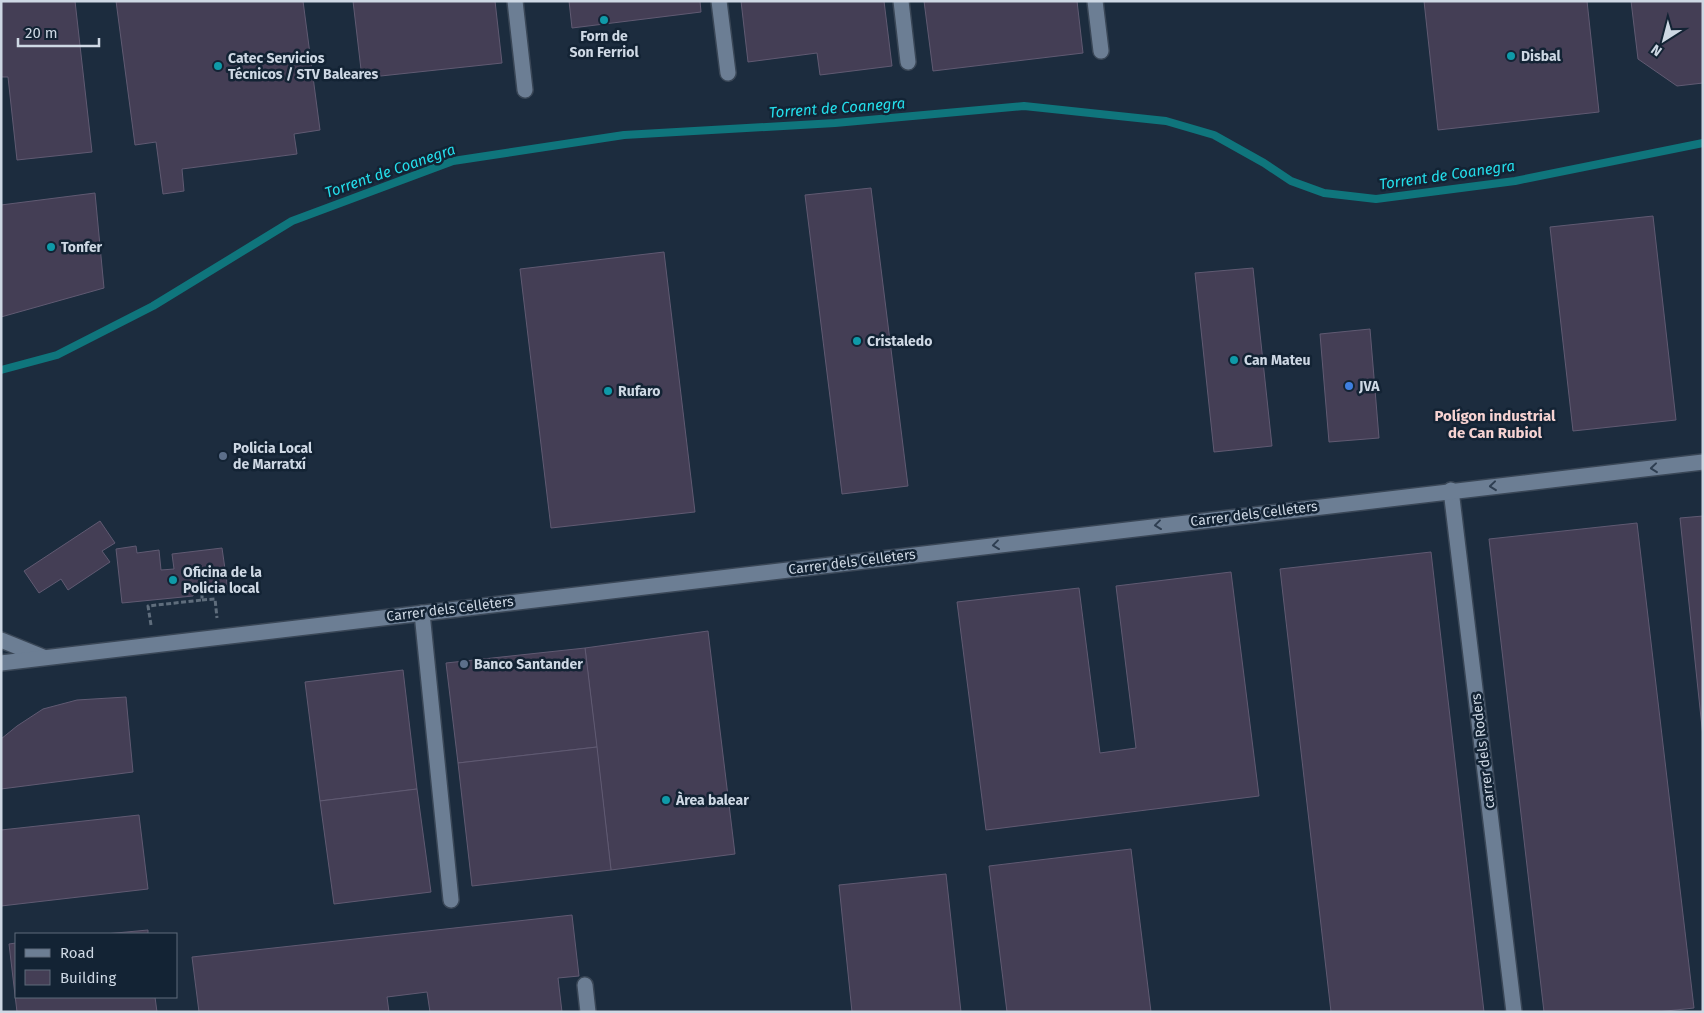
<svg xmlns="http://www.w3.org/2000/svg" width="1704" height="1013" font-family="'Fira Sans',sans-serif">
<rect width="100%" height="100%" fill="#1c2c3e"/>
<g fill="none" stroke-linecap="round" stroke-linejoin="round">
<!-- stream -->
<polyline stroke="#0f757c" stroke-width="8" points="1,370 57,355 153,306 292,221 453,161 624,135 835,123 1024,106 1166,121 1214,135 1264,163 1291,181 1324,193 1376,199 1515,181 1703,143"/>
</g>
<!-- building -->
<g fill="#443e55" stroke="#605a72">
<polygon points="75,1 92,152 17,160 8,77 1,77 1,2"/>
<polygon points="116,1 303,1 320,130 294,134 297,154 182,169 184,191 163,194 156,142 135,145"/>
<polygon points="353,1 495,1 502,63 362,78"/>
<polygon points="569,1 700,1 701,12 572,28"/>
<polygon points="741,1 884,1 892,66 820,75 817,53 748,62"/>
<polygon points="924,1 1077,1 1083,53 933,71"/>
<polygon points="1424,1 1587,1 1599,112 1438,130"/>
<polygon points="1631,1 1703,1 1703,83 1677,86 1638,59"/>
<polygon points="871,188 908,486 842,494 805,195"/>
<polygon points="95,193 104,288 1,317 1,205"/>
<polygon points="1653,216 1676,420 1573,431 1550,227"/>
<polygon points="664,252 695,512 551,528 520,269"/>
<polygon points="1253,268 1272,446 1214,452 1195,273"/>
<polygon points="1370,329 1379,438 1329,442 1320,334"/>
<polygon points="1703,516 1703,737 1680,518"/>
<polygon points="100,521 115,543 102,551 110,562 68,590 61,579 39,593 24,571"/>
<polygon points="1637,523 1694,1008 1657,1012 1544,1012 1489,539"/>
<polygon points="136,546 137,553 159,550 161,570 174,569 172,554 222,548 228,590 194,593 193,596 122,603 116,549"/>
<polygon points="1431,552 1484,1012 1331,1012 1280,569"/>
<polygon points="1231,572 1259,796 986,830 957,602 1079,588 1100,753 1136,748 1116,586"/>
<polygon points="708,631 735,854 611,870 585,648"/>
<polygon points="585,648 597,747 458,763 446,663"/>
<polygon points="403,670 417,789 320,801 305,682"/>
<polygon points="126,697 133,772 1,789 1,739 17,726 43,709 77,700"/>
<polygon points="597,747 611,870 472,886 458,763"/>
<polygon points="417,789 431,892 334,904 320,801"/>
<polygon points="139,815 148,889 1,906 1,830"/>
<polygon points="1131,849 1151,1012 1007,1012 989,866"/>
<polygon points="946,874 961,1012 852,1012 839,885"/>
<polygon points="572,915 579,976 558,978 562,1012 430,1012 427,992 387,997 389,1012 199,1012 192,957"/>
<polygon points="148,930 148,934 105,934"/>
<polygon points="16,943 16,997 155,997 157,1012 17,1012 9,944"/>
</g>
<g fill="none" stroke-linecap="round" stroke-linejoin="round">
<defs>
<g id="lane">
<polyline points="515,1 525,90"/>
<polyline points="719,1 728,73"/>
<polyline points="901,1 908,62"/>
<polyline points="1095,1 1101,51"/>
<polyline points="422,613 451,900"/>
<polyline points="585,985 588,1012"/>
</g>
<g id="street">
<polyline points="1451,490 1514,1012"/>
<polyline points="1,640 43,657"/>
<polyline points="1,663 1703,462"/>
</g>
</defs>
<!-- lane casing -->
<use href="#lane" stroke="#3a4757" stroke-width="18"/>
<!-- street casing -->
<use href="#street" stroke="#3a4757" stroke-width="18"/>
<!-- path -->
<g stroke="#5f6d7c" stroke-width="3" stroke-dasharray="5 2.5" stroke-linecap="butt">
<polyline points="202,600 215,599 217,618"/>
<polyline points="151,625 148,606 202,600 202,592"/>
</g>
<!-- lane -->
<use href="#lane" stroke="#6c7e94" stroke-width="15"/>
<!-- street -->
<use href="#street" stroke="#6c7e94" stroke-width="15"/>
</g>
<!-- one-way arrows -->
<defs><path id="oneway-chevron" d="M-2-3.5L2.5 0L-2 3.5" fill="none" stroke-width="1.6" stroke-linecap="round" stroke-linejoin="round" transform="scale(1.25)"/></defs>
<g stroke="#2e3e51">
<use href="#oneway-chevron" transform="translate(1654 468) rotate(174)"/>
<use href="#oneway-chevron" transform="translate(1493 486) rotate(174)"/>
<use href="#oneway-chevron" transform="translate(1158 525) rotate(173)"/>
<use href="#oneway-chevron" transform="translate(996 545) rotate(173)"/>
</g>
<!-- markers -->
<g fill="#0f9aa8" stroke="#132334" stroke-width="2">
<circle cx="604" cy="20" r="5"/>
<circle cx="1511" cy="56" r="5"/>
<circle cx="218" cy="66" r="5"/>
<circle cx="51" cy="247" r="5"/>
<circle cx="857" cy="341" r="5"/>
<circle cx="1234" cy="360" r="5"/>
<circle cx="608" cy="391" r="5"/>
<circle cx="173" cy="580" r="5"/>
<circle cx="666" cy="800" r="5"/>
</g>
<circle fill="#3f7fe0" stroke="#132334" stroke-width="2" cx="1349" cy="386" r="5"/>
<g fill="#5c6f8a" stroke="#132334" stroke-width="2">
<circle cx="223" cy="456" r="5"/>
<circle cx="464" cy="664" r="5"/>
</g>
<g text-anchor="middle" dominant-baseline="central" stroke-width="5" stroke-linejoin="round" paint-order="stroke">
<!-- poi labels -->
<g font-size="14" font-weight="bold" fill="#ced8e4" stroke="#132334" text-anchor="start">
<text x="604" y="36" text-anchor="middle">Forn de<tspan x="604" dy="16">Son Ferriol</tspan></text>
<text x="1521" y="56">Disbal</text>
<text x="228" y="58">Catec Servicios<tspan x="228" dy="16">Técnicos / STV Baleares</tspan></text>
<text x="61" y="247">Tonfer</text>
<text x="867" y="341">Cristaledo</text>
<text x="1244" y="360">Can Mateu</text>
<text x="1359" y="386">JVA</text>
<text x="618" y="391">Rufaro</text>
<text x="233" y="448">Policia Local<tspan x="233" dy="16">de Marratxí</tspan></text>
<text x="183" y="572">Oficina de la<tspan x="183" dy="16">Policia local</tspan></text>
<text x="474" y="664">Banco Santander</text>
<text x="676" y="800">Àrea balear</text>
</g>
<!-- street labels -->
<g font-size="14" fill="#ced8e4" stroke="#132334">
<text transform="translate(1254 514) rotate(-7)">Carrer dels Celleters</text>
<text transform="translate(852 562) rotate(-7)">Carrer dels Celleters</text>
<text transform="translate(450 609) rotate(-7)">Carrer dels Celleters</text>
<text transform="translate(1483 751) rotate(-97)">carrer dels Roders</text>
</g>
<!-- water labels -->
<g font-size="15" font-style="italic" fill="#24deeb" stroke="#132334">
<text transform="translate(837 108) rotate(-4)">Torrent de Coanegra</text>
<text transform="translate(390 171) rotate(-19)">Torrent de Coanegra</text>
<text transform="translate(1447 175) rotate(-8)">Torrent de Coanegra</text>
</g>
<!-- neighbourhood labels -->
<g font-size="15" font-weight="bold" fill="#f7d3d2" stroke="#132334">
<text x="1495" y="416">Polígon industrial<tspan x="1495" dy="17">de Can Rubiol</tspan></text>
</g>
</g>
<!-- border -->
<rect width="1704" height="1013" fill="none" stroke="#ced8e4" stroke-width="5"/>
<!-- legend -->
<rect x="15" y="933" width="162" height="65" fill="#132334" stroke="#5e6b7a"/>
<rect x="25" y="949" width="25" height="8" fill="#6c7e94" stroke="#5e6b7a"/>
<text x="60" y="958" font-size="15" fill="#ced8e4">Road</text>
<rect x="25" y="970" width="25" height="15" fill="#443e55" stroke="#5e6b7a"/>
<text x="60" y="983" font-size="15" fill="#ced8e4">Building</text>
<!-- north arrow -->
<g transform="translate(1664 40) rotate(216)" stroke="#132334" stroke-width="4" paint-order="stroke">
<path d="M0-4L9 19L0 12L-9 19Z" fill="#ced8e4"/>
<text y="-8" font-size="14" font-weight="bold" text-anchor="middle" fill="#ced8e4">N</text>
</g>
<!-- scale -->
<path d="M18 38v8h81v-8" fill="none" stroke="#ced8e4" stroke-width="2.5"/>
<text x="25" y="38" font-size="15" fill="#ced8e4" stroke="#132334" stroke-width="4" paint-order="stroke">20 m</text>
</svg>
